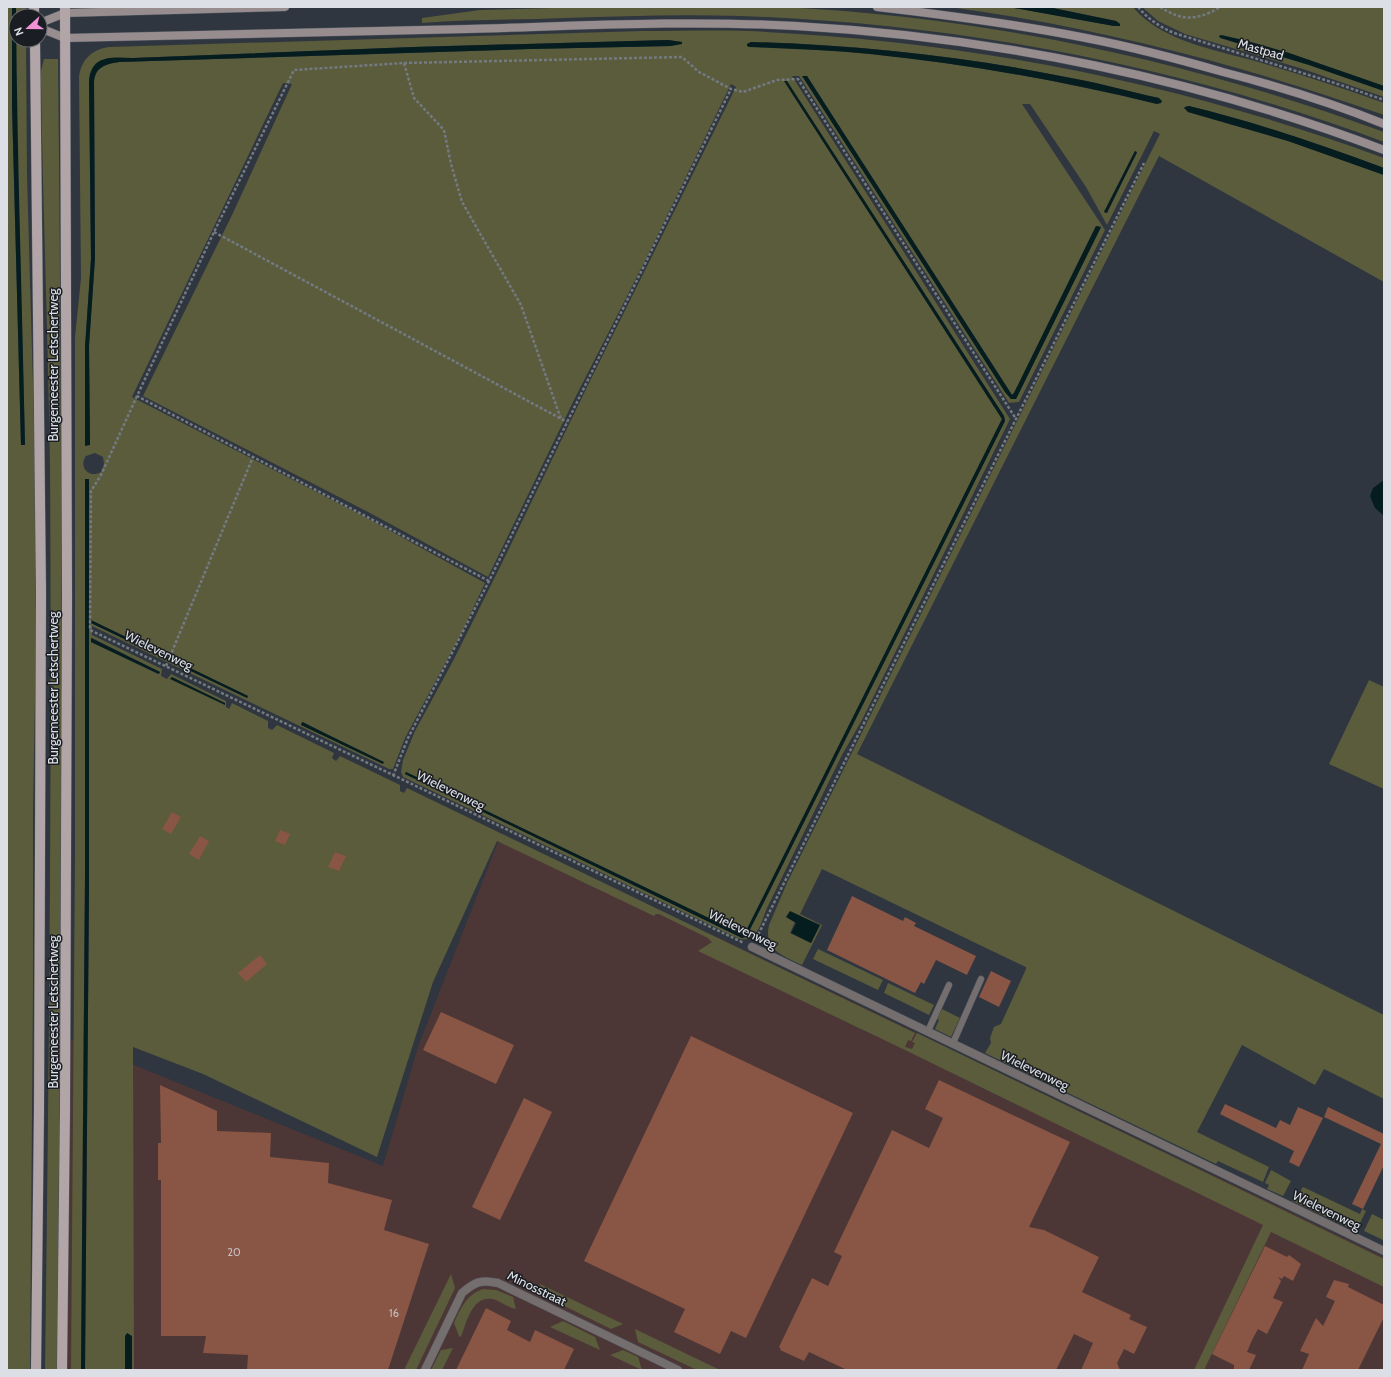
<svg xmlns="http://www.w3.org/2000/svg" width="1391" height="1377" font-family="Cabin,sans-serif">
<rect width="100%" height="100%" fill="#2f363f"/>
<!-- industrial -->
<polygon fill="#4c3736" points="501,838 721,939 1384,1257 1384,1370 49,1370 55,1033 383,1166 418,1047 498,842"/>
<!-- green -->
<g fill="#5a5c3c" fill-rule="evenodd">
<polygon points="7,7 12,7 12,104 21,445 25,445 16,104 16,7 26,7 26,16 16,16 16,40 26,40 27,175 35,455 36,643 33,811 33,991 30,1370 7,1370"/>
<path d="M 591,7 C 633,7 675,7 717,7 C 738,7 760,6 782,7 C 988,17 1190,61 1384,132 L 1384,142 C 1178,65 961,24 741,16 C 682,14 623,16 565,18 C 518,20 469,19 422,23 L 422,18 L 480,10 Z"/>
<path d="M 949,7 L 1009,7 L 1114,26 L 1120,24 L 1116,21 L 1048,7 L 1133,7 C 1162,43 1223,51 1265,64 C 1305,76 1345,89 1384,103 L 1384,115 C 1242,65 1098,27 949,7 Z"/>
<polygon points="1142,7 1384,7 1384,86 1289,53 1222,35 1220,38 1309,65 1384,91 1384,97 1303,69 1185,34 1158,21"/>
<path d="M 642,31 C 678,31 713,30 749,31 C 969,41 1177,82 1384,158 L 1384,168 C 1320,145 1255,122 1189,106 L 1185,107 L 1188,112 L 1288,141 L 1384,175 L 1384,282 L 1159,156 L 857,754 L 1384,1015 L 1384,1099 L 1324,1069 L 1315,1085 L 1242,1045 L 1197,1132 L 1269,1167 L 1263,1182 L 1218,1161 L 1216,1164 L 985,1053 L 991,1043 L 990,1038 L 994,1027 L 1001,1024 L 1026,969 L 1026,967 L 1013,961 L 822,869 L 800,914 L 822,925 L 802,965 C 784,956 763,950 769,925 L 787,883 L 1160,134 L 1154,131 L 1107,225 L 1086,187 L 1030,104 L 1022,104 L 1105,230 L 1019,402 L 1009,403 L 799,76 L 792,76 L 1010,419 L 862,720 L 842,755 L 767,908 C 761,922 757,947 735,937 L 403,777 L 401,772 L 403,760 L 415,731 L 453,661 L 500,567 L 588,385 L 736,87 L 731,84 L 646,259 L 575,398 L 488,577 L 370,513 L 143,396 L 233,213 L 292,84 L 283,83 L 132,397 L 367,518 L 485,583 L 462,632 L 405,738 L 393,769 L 389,769 L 92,626 L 92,635 L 162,669 L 161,676 L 167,679 L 171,674 L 226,701 L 226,707 L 229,709 L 232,703 L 268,721 L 268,728 L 272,730 L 277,725 L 334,753 L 332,758 L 336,761 L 340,756 L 400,785 L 400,791 L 404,793 L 407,788 L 915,1033 L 911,1041 L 908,1040 L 905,1047 L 912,1049 L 915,1043 L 912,1042 L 917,1033 L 1384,1259 L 1384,1287 L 1271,1232 L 1204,1370 L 1194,1370 L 1263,1225 L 905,1050 L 698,951 L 712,942 L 708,938 L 659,914 L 656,914 L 654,916 L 497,841 L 433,982 L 377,1157 L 203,1074 L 133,1047 L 134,1370 L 132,1370 L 132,1336 L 125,1336 L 125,1370 L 85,1370 L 89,889 L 89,479 L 85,480 L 85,878 L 81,1370 L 71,1370 L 75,853 L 75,337 L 81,278 L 79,77 C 81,60 92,49 109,47 ZM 668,40 L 682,42 L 671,46 L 530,49 L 119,62 C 106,64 95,67 94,82 L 95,258 L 89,346 L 90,445 L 85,445 L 85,347 L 91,259 L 89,81 L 108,58 L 133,58 L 413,47 ZM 751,42 C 859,45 970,57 1076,79 C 1104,84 1131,92 1159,98 L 1157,104 C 1063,81 967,64 871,54 C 829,50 788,48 747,44 ZM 803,76 L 807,76 L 1012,395 L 1014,393 L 1096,226 L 1101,227 L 1016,399 L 1011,399 L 1005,392 ZM 784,81 L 861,196 L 1004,416 L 1005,421 L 763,904 L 746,937 L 742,938 L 405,774 L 406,772 L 744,935 L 1002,419 ZM 1135,151 L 1137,153 L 1106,213 L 1104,212 L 1105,210 ZM 95,453 L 103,457 L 104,464 L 101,472 C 89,479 78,467 86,456 ZM 91,621 L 92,621 L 248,696 L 247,698 L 91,623 ZM 92,638 L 160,672 L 158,674 L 91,642 ZM 302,722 L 303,722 L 383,764 L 302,725 ZM 786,917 L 820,925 L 811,943 L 790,933 L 795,922 Z"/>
<path d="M 44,59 L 58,59 C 63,496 62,933 57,1370 L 45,1370 C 49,1069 52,767 50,466 C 48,339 43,212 41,85 L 41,71 Z"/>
<polygon points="1369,680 1384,687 1384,789 1329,764"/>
<polygon points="818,949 883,980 878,990 813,959"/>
<polygon points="888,983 934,1005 929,1015 884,993"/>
<polygon points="942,1009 960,1018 951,1037 935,1029 939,1020 937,1019"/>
<polygon points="1271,1170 1291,1181 1283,1196 1267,1189 1269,1185 1265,1183"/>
<polygon points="1303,1187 1360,1214 1362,1209 1366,1211 1356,1231 1292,1201 1295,1194 1298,1195"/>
<polygon points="1372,1214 1384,1220 1384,1238 1383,1240 1364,1231"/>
<polygon points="451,1274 455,1288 416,1370 404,1370"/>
<polygon points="540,1284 623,1324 611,1329 544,1296"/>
<path d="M 483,1289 L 496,1290 L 513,1297 L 516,1309 C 510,1308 502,1303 496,1300 C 473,1292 467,1321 461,1337 L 459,1336 L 454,1323 C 461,1308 466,1295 483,1289 Z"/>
<polygon points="563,1321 595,1337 600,1350 550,1327"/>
<polygon points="635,1329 720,1370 697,1370 638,1342"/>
<polygon points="453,1348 442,1370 431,1370 441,1350"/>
<polygon points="623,1350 638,1357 642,1370 610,1355"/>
</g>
<!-- water -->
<g fill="#061d20">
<path d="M 12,7 L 16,7 C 17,153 22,299 25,445 L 21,445 L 12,104 Z"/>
<polygon points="1009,7 1048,7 1116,21 1120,24 1120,26 1114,26"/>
<polygon points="1220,35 1244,40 1289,53 1384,86 1384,91 1309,65 1221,38 1219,37"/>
<path d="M 668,40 L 682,42 L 682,44 L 671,46 L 530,49 L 119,62 C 106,64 95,67 94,82 L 95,258 L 89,346 L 90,445 L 85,446 L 85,347 L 91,259 L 89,81 C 91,54 113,57 133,58 L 413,47 Z"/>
<path d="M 751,42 C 859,45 970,57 1076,79 C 1104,84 1131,92 1159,98 L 1162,101 L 1161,103 L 1157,104 C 1063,81 967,64 870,54 C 830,50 790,49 749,47 L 747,46 L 747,44 Z"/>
<polygon points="802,76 807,76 1012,395 1014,393 1096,226 1101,227 1016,399 1011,399 1005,392"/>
<polygon points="784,81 787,81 1004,416 1005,421 763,904 746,937 742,938 405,774 406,772 744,935 1002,419"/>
<path d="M 1189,106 C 1255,122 1320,144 1384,168 L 1384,175 L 1288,141 L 1188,112 L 1184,108 L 1185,107 Z"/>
<polygon points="1135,151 1137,152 1107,213 1104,212"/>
<polygon points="85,479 89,479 89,889 85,1370 81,1370 85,878"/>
<polygon points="1384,480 1384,516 1375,508 1370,496 1373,488"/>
<polygon points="91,620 248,696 247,698 91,623"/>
<polygon points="91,638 160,672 159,674 91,642"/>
<polygon points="172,677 225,703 225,705 170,679"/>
<polygon points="302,722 384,762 383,764 301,725"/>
<polygon points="790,911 820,925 811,943 791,933 796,923 786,917"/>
<polygon points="127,1333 132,1336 132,1370 125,1370 125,1336"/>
</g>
<!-- building -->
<g fill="#895545">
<polygon points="172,812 181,817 171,834 162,829"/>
<polygon points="280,830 290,834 285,845 275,841"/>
<polygon points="200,836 209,841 199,860 189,854"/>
<polygon points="335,852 346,856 339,871 328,867"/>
<polygon points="852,896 903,921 905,917 916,923 914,926 976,956 967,975 936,960 924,984 921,982 915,993 827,950"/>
<polygon points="260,955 267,964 246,982 238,973"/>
<polygon points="991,971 1011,981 999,1007 979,997"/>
<polygon points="441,1012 514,1045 496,1084 423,1050"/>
<polygon points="691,1036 853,1113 746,1338 731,1331 720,1354 674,1332 685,1309 584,1261"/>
<polygon points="939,1080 1070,1142 1029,1227 1044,1230 1099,1257 1082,1292 1131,1315 1129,1319 1147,1327 1134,1354 1124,1349 1117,1363 1120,1370 1081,1370 1093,1343 1074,1334 1056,1370 847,1370 809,1352 804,1361 780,1350 781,1349 779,1347 812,1278 828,1286 842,1256 834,1252 892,1130 929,1148 943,1118 925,1109"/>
<polygon points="160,1085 217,1111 217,1131 271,1133 270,1157 329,1163 328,1183 392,1200 384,1230 429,1244 388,1370 247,1370 248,1355 203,1353 206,1336 161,1336 161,1180 158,1180 158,1143 161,1143"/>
<polygon points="524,1098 552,1112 500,1220 472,1207"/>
<polygon points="1225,1104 1276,1128 1280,1120 1290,1125 1298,1107 1323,1118 1299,1167 1289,1162 1294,1151 1220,1114"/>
<polygon points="1328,1107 1384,1134 1384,1165 1363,1209 1352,1204 1381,1144 1324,1117"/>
<polygon points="1265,1246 1287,1257 1289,1255 1301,1264 1293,1281 1284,1276 1282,1279 1278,1277 1281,1281 1273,1298 1283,1302 1267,1334 1258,1329 1252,1340 1247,1352 1256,1355 1249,1370 1239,1370 1234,1369 1234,1365 1212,1354"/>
<polygon points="1334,1280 1349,1284 1348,1287 1384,1305 1384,1317 1358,1370 1302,1370 1309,1354 1300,1351 1316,1318 1323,1326 1335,1301 1326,1297"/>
<polygon points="486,1308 511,1321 507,1330 530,1342 535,1330 574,1349 564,1370 456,1370"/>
</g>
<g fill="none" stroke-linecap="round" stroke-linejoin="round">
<defs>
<g id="service">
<polyline points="928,1031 949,985"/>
<polyline points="953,1043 981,979"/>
</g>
<g id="minor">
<polyline points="752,947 1384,1251"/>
<path d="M 425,1370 L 462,1293 C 475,1282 481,1279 498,1283 L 678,1370"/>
</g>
<g id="secondary">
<path d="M 877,7 C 947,15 1016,24 1086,38 C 1132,47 1178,59 1223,72 C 1277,86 1332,103 1384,124"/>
<polyline points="40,23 65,13 285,7"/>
<path d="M 40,28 L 65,38 C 199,36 333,33 467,29 C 577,26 686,20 796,26 C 995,37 1198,79 1384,150"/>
</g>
<g id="primary">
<polyline points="34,7 34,16"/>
<polyline points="35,40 41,593 39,1109 36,1370"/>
<polyline points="62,1370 65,1109 67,597 65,7"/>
</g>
</defs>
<!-- service casing -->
<use href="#service" stroke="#4e555d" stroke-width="7"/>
<!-- minor casing -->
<use href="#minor" stroke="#4e555d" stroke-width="9"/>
<!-- secondary casing -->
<use href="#secondary" stroke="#4e555d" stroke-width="9"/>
<!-- primary casing -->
<use href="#primary" stroke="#4e555d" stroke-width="11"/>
<!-- path -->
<g stroke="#747a81" stroke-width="2.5" stroke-dasharray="3 2" stroke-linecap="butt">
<path d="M 1138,7 C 1148,19 1160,27 1174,33 L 1341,85 L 1384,100"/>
<path d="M 1160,7 C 1178,18 1189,21 1209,13 C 1213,11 1217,9 1220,7"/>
<polyline points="404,63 682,57 699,72 731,89 743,92 777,80 798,79 1016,419"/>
<polyline points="214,232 567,422"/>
<polyline points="137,396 101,475 91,491 90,630 744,943"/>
<polyline points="489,581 137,396 214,232 294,70 404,63 414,98 444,130 451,164 462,202 521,305 561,419"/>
<polyline points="166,666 253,457"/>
<polyline points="393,776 408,738 489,581 731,89"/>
<polyline points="756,939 1144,163"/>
</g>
<!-- service -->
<use href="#service" stroke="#746e6f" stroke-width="6"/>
<!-- minor -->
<use href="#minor" stroke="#746e6f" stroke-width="8"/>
<!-- secondary -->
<use href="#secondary" stroke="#978d8f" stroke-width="8"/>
<!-- primary -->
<use href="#primary" stroke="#b2a5a7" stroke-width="10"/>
</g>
<g text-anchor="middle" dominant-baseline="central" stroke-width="3" stroke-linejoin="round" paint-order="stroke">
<!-- number labels -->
<g font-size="11" fill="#c7bdbe">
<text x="234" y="1252">20</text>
<text x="394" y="1313">16</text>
</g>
<!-- street labels -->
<g font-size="13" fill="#dce0e6" stroke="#1a1d22">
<text transform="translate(1261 49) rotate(16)">Mastpad</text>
<text transform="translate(53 365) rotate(-90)">Burgemeester Letschertweg</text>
<text transform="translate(159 650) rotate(26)">Wielevenweg</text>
<text transform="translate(53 688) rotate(-90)">Burgemeester Letschertweg</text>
<text transform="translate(451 790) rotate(26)">Wielevenweg</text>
<text transform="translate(743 929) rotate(26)">Wielevenweg</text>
<text transform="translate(53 1012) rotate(-90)">Burgemeester Letschertweg</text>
<text transform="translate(1035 1070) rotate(26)">Wielevenweg</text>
<text transform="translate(1327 1210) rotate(26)">Wielevenweg</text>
<text transform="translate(537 1288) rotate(26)">Minosstraat</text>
</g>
</g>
<!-- border -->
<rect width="1391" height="1377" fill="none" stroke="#dce0e6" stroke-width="16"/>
<!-- north arrow -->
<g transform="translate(28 28) rotate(249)"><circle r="19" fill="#1a1d22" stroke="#686b70"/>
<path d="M0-3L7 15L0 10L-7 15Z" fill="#f291d6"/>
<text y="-6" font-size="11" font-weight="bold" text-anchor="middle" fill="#dce0e6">N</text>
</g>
</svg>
